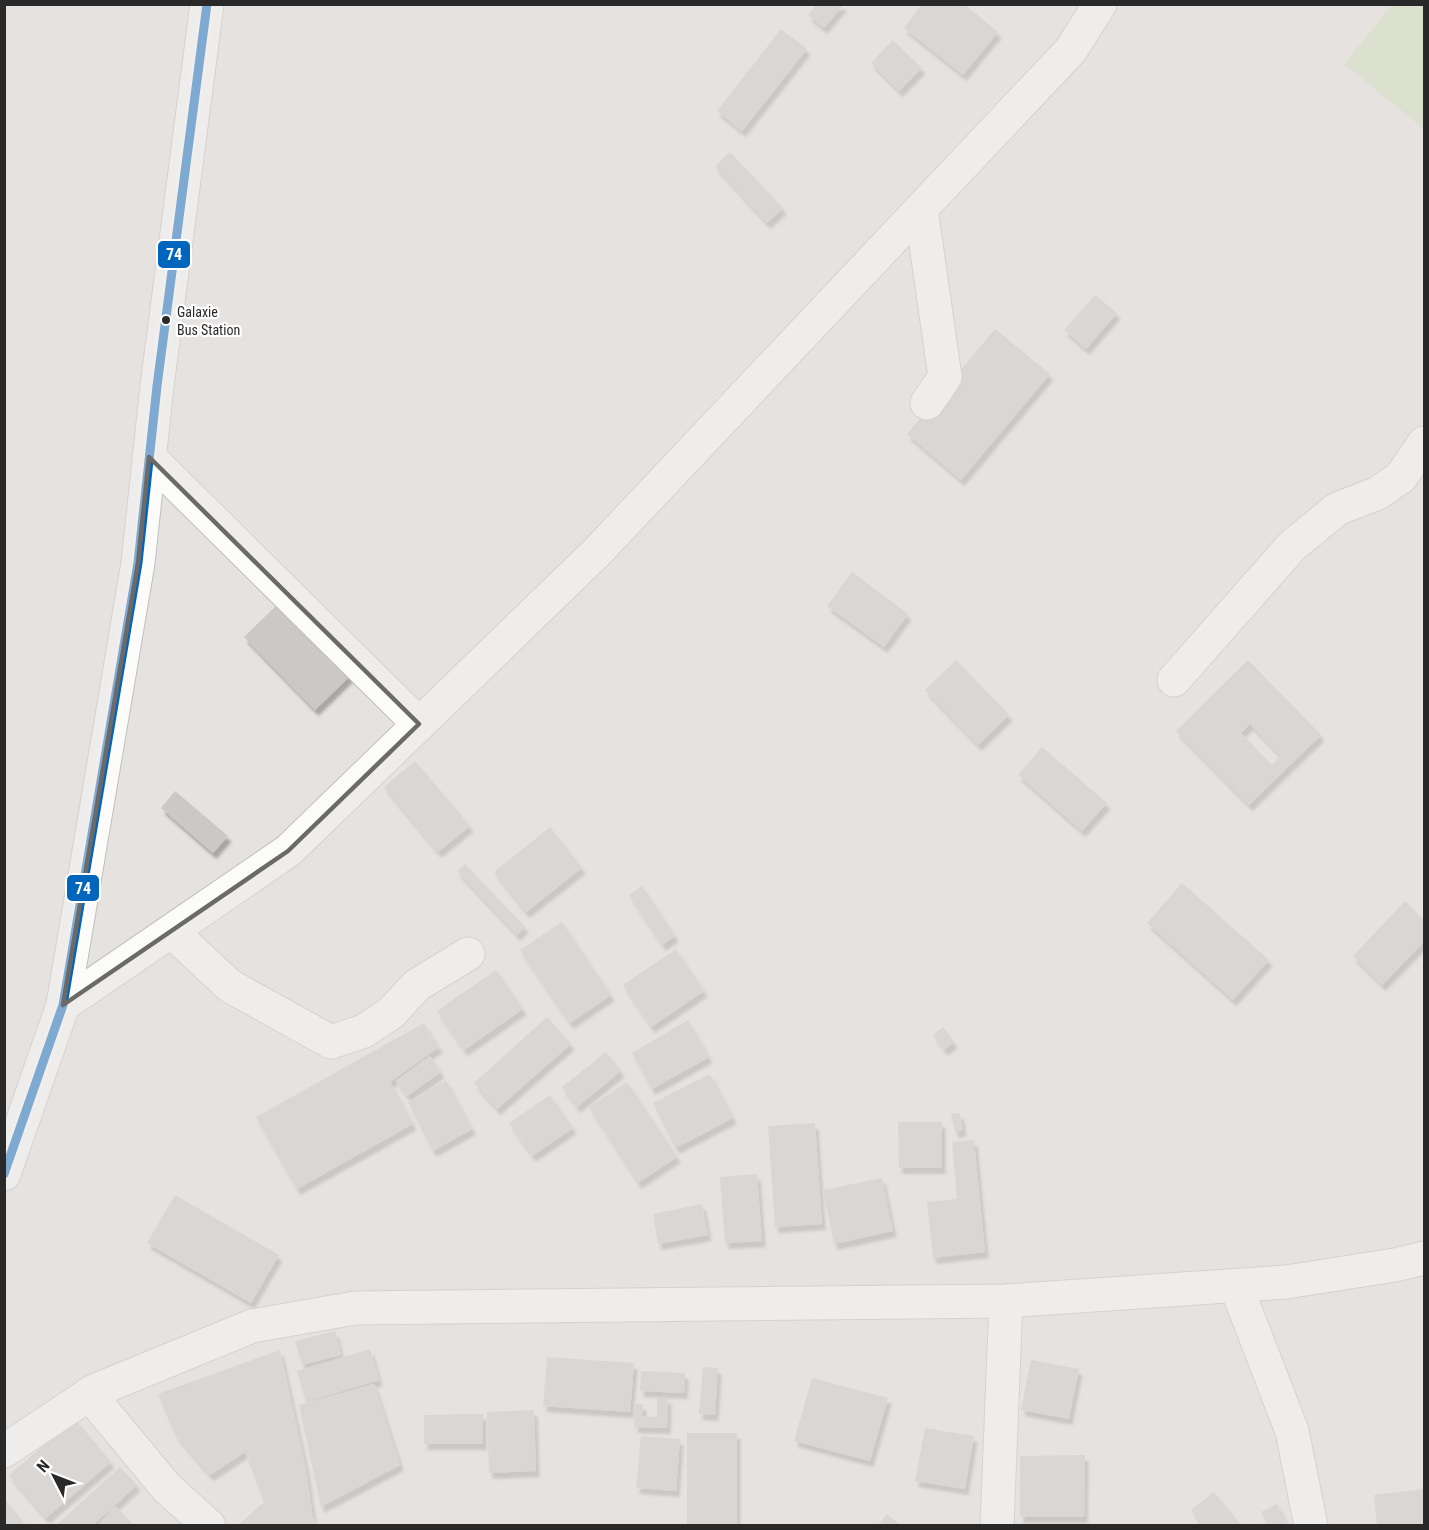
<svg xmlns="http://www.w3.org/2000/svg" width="1429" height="1530" font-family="'Roboto Condensed',sans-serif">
<defs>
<filter id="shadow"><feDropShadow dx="3.5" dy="6" stdDeviation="1.5" flood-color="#0004"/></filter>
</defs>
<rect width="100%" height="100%" fill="#e6e2e0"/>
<!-- green -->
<polygon fill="#d1dfbb" points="1392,5 1424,5 1424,129 1344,64"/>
<!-- building -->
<g fill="#cbc8c6" fill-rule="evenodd" filter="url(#shadow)">
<polygon points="817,4 844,4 824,28 808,15"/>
<polygon points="922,4 964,4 998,32 963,75 904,28"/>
<polygon points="781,29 807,49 742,131 717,111"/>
<polygon points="893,40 922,68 899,91 871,63"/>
<polygon points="730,152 783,208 767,223 715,166"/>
<polygon points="1095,295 1117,313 1086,349 1064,330"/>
<polygon points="995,329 1050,374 961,480 907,434"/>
<polygon points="852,572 908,614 884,647 827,606"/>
<polygon points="282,600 353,673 315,710 244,637"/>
<polygon points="956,660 1009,715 978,745 925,690"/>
<path d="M 1248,660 L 1321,735 L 1249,805 L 1176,731 ZM 1250,724 L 1281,756 L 1272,765 L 1241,733 Z"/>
<polygon points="1042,747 1107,803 1082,831 1018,775"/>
<polygon points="415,761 470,826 438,852 384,787"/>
<polygon points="175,791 228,836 213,853 161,808"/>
<polygon points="550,827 582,868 526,912 494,872"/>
<polygon points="465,864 525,927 517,935 457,871"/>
<polygon points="1182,883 1269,960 1233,1000 1147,923"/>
<polygon points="642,886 675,936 662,945 629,895"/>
<polygon points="1405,901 1424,920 1424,942 1382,985 1353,956"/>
<polygon points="562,922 611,995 570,1023 520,950"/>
<polygon points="676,949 704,991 651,1027 623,985"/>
<polygon points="496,970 523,1009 464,1050 437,1011"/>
<polygon points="547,1017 571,1044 497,1109 474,1083"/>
<polygon points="688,1020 709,1057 652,1089 632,1053"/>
<polygon points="424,1023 439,1047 390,1082 413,1124 297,1189 256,1117"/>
<polygon points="943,1027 954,1042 944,1050 933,1035"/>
<polygon points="606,1052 621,1071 577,1107 562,1087"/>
<polygon points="430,1056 441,1072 407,1096 396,1081"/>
<polygon points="710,1074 733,1118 676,1148 653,1103"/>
<polygon points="446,1080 472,1129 433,1151 408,1102"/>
<polygon points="627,1082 677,1157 638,1183 589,1107"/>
<polygon points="550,1095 573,1128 532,1156 509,1123"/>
<polygon points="960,1113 963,1130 955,1132 951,1114"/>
<polygon points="898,1122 942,1122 942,1168 899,1168"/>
<polygon points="815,1123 822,1224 775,1227 768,1126"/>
<polygon points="974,1140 985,1252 933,1258 927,1202 957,1199 952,1142"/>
<polygon points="757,1174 762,1241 725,1243 720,1177"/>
<polygon points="882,1178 893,1231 834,1244 823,1190"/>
<polygon points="175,1195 279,1255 251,1303 147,1243"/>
<polygon points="702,1204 708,1235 658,1244 653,1214"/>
<polygon points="335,1331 341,1355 302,1365 295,1341"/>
<polygon points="370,1349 379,1380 306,1402 297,1371"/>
<polygon points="280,1350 306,1469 313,1518 319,1526 237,1526 264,1502 245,1452 210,1475 176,1436 158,1394"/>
<polygon points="547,1357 634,1363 630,1412 543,1406"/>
<polygon points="1031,1360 1079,1369 1069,1419 1021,1410"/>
<polygon points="703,1367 718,1368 715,1415 699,1414"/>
<polygon points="641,1371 685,1373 684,1393 640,1391"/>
<polygon points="812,1378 888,1398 870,1461 794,1441"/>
<polygon points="374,1384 400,1465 321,1507 299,1405"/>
<polygon points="657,1398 668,1398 667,1428 634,1427 635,1404 643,1404 642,1416 657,1417"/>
<polygon points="534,1410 536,1471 489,1473 487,1412"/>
<polygon points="483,1414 483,1444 424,1444 424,1415"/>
<polygon points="75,1419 111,1462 46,1518 9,1475"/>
<polygon points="925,1428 974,1436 965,1489 915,1481"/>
<rect x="687" y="1433" width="50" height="93"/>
<polygon points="641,1436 680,1439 676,1491 636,1488"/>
<polygon points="1085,1455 1084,1517 1020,1517 1020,1456"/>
<polygon points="120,1467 137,1485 92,1526 55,1526"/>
<polygon points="1424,1489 1424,1526 1377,1526 1374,1495"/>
<polygon points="1214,1492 1242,1526 1204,1526 1191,1510"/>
<polygon points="4,1498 26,1526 4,1526"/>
<polygon points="1277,1504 1288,1526 1268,1526 1261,1512"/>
<polygon points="115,1506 135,1526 97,1526"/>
<polygon points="887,1514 901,1526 877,1526"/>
</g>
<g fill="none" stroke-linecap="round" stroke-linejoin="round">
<defs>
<g id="street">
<polyline points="921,209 945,377 927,403"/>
<polyline points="149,457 419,724"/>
<polyline points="1174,680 1292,546 1337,509 1378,493 1401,477 1424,443"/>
<polyline points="172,932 230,986 331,1042 364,1031 391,1013 417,985 468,954"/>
<polyline points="63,1005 288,851 597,552 1071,50 1100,4"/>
<polyline points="1236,1286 1292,1431 1311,1526"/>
<polyline points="89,1394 167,1488 209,1526"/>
<polyline points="4,1451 94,1391 252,1326 355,1308 1006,1301 1286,1282 1395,1265 1424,1258"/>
<polyline points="997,1526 1006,1301"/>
</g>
<polyline id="secondary" points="4,1174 63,1005 138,563 157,386 207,4"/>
</defs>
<!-- street casing -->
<use href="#street" stroke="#c0bfc0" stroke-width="35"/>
<!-- secondary casing -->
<use href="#secondary" stroke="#c0bfc0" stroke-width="35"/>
<!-- street -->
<use href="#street" stroke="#fbfbfa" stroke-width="33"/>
<!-- secondary -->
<use href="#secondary" stroke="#fbfbfa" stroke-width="33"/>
<defs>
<polyline id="bus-1" points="4,1174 63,1005 138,563 157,386 207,4"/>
</defs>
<!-- bus-1 casing -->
<use href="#bus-1" stroke="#fff" stroke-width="14"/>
<!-- bus-1 -->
<use href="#bus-1" stroke="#0065bd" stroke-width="9"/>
</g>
<!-- marked area -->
<path d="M0 0H1429V1530H0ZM 149,457 L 419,724 L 288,851 L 63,1005 L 138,563 Z" fill="#e6e2e0" fill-opacity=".55" fill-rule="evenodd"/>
<path fill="none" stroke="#6b6a69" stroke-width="4.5" stroke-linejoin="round" d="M 149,457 L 419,724 L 288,851 L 63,1005 L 138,563 Z"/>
<!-- markers -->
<circle fill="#292929" stroke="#fff" stroke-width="2" cx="166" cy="320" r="5"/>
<g text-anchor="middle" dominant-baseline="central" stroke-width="4.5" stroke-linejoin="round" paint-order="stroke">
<!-- bus labels -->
<g font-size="14" fill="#292929" stroke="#fff" text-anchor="start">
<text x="177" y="312">Galaxie<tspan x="177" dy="18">Bus Station</tspan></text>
</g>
</g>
<g stroke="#fff" stroke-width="2">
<rect x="157" y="240" width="34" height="29" rx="6" fill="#0065bd"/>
<rect x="66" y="874" width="34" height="28" rx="6" fill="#0065bd"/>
</g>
<g font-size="16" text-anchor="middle" font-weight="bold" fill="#fff">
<text x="174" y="260">74</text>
<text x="83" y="894">74</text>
</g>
<!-- border -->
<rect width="1429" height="1530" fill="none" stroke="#292929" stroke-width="12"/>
<!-- north arrow -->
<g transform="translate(54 1476) rotate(312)" stroke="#ffffff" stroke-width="4.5" paint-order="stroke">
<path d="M0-4.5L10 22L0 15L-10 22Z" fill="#292929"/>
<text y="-9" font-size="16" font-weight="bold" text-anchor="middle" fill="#292929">N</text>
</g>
</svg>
